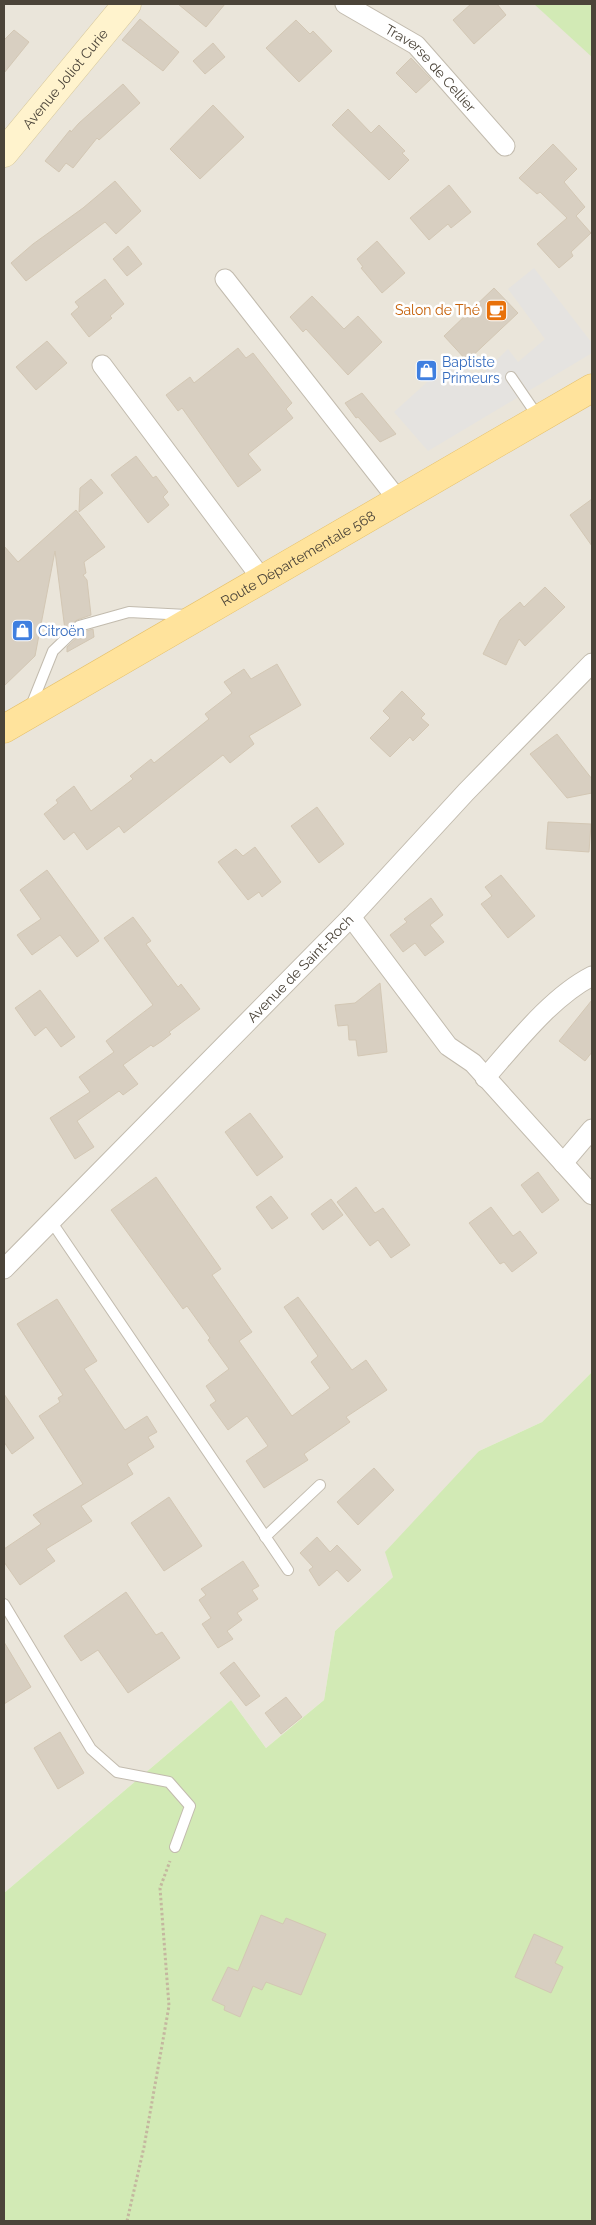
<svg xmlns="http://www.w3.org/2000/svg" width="596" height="2225" font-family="Raleway,sans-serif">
<rect width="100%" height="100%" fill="#f6f3ec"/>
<!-- residential -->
<polygon fill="#eae5da" points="4,4 592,4 592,1372 542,1422 479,1451 393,1577 335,1631 324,1700 266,1748 231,1700 4,1893"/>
<!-- green -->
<g fill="#d2eab5">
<polygon points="534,4 592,4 592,57"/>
<polygon points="592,1372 592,2221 4,2221 4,1893 231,1700 266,1748 324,1700 335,1631 393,1577 385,1552 479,1451 542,1422"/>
</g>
<!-- parking -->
<polygon fill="#e5e3e0" points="534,268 592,343 592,353 428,451 394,412 456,356 477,379 508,349 518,362 545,339 508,289"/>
<!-- building -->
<g fill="#d8cfc1" stroke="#d3c7b4">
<polygon points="178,4 225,4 206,27"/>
<polygon points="471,4 497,4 506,15 474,44 453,20"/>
<polygon points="140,19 179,52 163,71 122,40"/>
<polygon points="296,20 310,34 313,31 332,51 299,82 266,48"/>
<polygon points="14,30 29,42 4,73 4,40"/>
<polygon points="213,43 225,57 205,74 193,61"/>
<polygon points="411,58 431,79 416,93 396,73"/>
<polygon points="123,84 140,103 99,140 97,138 73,168 66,163 59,172 45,161 70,130 71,132 79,123"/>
<polygon points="213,105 244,137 200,179 170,149"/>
<polygon points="348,109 371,133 379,125 405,151 402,153 409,160 389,180 332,125"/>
<polygon points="553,144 577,169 564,182 585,207 576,216 591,233 571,252 573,256 559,268 537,244 567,218 540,192 537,194 519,178"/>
<polygon points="115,181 141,211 116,234 105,222 26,281 11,263 33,244 83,208"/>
<polygon points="449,185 471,212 451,228 448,224 429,240 410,218"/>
<polygon points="377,241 405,273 382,293 361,268 363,267 357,259"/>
<polygon points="128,246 142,264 127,276 113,259"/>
<polygon points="105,279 124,304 110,316 112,318 89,337 71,314 79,307 75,302"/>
<polygon points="494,288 518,313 467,361 444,336"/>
<polygon points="312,296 344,329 358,316 382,342 348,375 306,329 303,332 290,317"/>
<polygon points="47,341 67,363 36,390 16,367"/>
<polygon points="238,348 246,358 253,353 292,403 286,409 293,418 248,454 261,470 238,487 182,408 178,411 166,395 190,377 194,383"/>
<polygon points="362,393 396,434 380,442 358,417 356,418 345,403"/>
<polygon points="136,456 153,478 156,476 168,492 163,497 169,505 148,523 111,475"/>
<polygon points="91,479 103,493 79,512 80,488"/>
<polygon points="592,499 592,546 570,515"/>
<polygon points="76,510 105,547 84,562 86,573 83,575 87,580 91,615 77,620 65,630 55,551 35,656 4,686 4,546 18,562"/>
<polygon points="545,587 565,607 525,646 519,639 506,665 483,654 500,620 520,602 524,607"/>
<polygon points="93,629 94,637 67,652 67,647 83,632"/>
<polygon points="277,664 301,705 249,736 254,744 230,763 223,755 124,833 119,826 87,850 74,832 64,840 44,814 58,803 56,800 74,786 91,811 133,779 130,776 151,759 154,763 209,719 205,714 232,693 224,682 244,669 251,679"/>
<polygon points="402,691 425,714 421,718 429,725 413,741 410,737 390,757 370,738 390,718 383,711"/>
<polygon points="557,734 592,779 592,793 567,798 530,754"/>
<polygon points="317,807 344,844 319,863 291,826"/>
<polygon points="548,822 591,824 589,852 546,849"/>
<polygon points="255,847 281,882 262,897 259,892 248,900 218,862 236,849 243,856"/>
<polygon points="47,870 99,941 77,957 60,935 32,955 17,935 41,919 20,890"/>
<polygon points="501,875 535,916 508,938 481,904 492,896 485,887"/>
<polygon points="431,898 443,915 430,925 444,942 425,956 415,943 403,952 390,935 407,922 404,919"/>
<polygon points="133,917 151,941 146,944 178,987 181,984 200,1009 169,1032 171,1034 162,1041 153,1047 151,1045 123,1065 138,1084 123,1095 119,1091 77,1121 94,1147 75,1159 50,1118 90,1092 79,1077 114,1052 106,1041 153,1005 104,938"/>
<polygon points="380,983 387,1052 358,1056 356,1040 349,1040 348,1025 338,1026 335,1005 355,1003"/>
<polygon points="40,990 75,1037 61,1047 46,1027 35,1036 15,1008"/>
<polygon points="592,1000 592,1052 585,1061 559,1041"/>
<polygon points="250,1113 283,1157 257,1176 225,1132"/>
<polygon points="538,1172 559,1200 542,1213 521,1185"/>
<polygon points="156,1177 221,1269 212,1275 252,1332 239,1341 292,1416 330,1388 311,1362 318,1356 284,1307 298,1297 352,1370 366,1360 387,1390 346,1417 350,1422 304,1454 308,1460 264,1488 246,1461 268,1446 247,1416 228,1430 210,1405 216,1401 206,1386 229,1369 208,1340 210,1338 187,1306 183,1309 111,1210"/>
<polygon points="356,1187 375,1213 383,1208 410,1245 391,1258 378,1240 370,1246 337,1202"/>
<polygon points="271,1196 288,1218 272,1229 256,1207"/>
<polygon points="331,1199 343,1215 323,1230 311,1214"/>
<polygon points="491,1207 513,1236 520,1231 537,1253 512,1272 504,1262 500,1264 469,1223"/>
<polygon points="57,1299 97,1361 84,1369 125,1430 147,1416 157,1432 148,1437 154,1447 127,1464 133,1474 81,1506 92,1521 46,1549 55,1561 20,1585 4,1562 4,1549 41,1524 33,1515 83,1484 39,1416 60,1402 58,1398 63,1395 17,1324"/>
<polygon points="4,1394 34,1438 12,1454 4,1442"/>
<polygon points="374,1468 394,1490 358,1525 337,1502"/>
<polygon points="169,1497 202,1546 164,1571 131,1523"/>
<polygon points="317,1537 330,1552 337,1545 361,1570 348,1582 337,1570 319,1586 309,1570 313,1567 300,1553"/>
<polygon points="243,1561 259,1586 252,1590 258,1599 237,1613 242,1620 227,1631 233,1639 218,1648 202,1624 211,1618 199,1600 206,1595 201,1589"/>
<polygon points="126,1592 156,1635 162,1632 180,1658 128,1693 98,1650 81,1661 64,1636"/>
<polygon points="4,1642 31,1687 4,1704"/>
<polygon points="234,1662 260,1696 246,1706 220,1673"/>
<polygon points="286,1697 302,1717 281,1734 265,1713"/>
<polygon points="60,1732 84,1773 58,1789 34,1748"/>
<polygon points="261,1915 283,1924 286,1918 326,1934 301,1995 266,1982 262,1990 253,1986 240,2017 224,2010 225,2006 212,2000 228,1967 238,1971"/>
<polygon points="534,1934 563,1947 555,1963 563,1967 551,1993 515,1977"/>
</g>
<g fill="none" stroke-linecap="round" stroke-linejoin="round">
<defs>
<g id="lane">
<polyline points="511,377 539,418"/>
<polyline points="31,706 53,651 79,626 129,612 187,615"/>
<polyline points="51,1221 288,1570"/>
<polyline points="265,1537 320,1485"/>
<polyline points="4,1604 91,1749 117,1772 169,1782 190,1806 175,1847"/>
</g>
<g id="street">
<path id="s1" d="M 345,4 L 416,45 L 505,146"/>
<polyline points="225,279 398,500"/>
<polyline points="102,365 262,579"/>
<polyline points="351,917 448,1046 473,1063 592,1195"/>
<path d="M 485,1078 C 515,1044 551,997 592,976"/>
<polyline points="563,1163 592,1129"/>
<path id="s2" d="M 4,1269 L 351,917 L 466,792 L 592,663"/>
</g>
<g id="secondary">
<path id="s3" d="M 4,153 L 127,4"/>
</g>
<g id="primary">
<path id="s4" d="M 4,729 L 592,388"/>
</g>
</defs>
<!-- lane casing -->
<use href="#lane" stroke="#c2bbae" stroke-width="12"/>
<!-- street casing -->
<use href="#street" stroke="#c2bbae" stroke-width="21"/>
<!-- secondary casing -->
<use href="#secondary" stroke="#d6c79b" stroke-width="29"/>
<!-- primary casing -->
<use href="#primary" stroke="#e6c16a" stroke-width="29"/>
<!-- path -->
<polyline stroke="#c4b79f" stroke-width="3" stroke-dasharray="2.5 2.5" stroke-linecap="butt" points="127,2221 144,2147 169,2006 160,1888 170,1861"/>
<!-- lane -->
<use href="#lane" stroke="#fff" stroke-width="10"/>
<!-- street -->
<use href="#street" stroke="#fff" stroke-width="19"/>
<!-- secondary -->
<use href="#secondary" stroke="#fff3cd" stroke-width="28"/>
<!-- primary -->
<use href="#primary" stroke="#ffe39c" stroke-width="28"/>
</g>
<!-- icons -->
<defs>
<symbol id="cafe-square" viewBox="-11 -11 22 22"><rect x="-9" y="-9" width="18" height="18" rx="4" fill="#e8710a" stroke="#fff"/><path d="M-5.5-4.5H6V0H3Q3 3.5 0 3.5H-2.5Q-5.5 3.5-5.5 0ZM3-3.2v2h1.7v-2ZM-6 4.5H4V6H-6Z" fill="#fff"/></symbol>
<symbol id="shop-square" viewBox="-11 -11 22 22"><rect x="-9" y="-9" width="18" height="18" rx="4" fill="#3f7fe0" stroke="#fff"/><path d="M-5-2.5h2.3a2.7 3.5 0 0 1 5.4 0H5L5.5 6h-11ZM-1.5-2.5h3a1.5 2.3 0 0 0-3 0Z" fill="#fff"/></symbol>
</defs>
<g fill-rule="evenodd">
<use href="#cafe-square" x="484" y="298" width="25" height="25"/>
<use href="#shop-square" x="414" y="358" width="25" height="25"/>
<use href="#shop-square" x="10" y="618" width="25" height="25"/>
</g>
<g text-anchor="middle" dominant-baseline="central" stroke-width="5" stroke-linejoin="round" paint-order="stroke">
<!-- street labels -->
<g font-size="14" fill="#4b4439" stroke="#fff">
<text stroke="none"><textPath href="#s1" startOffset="108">Traverse de Cellier</textPath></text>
<text stroke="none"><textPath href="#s3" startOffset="96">Avenue Joliot Curie</textPath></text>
<text stroke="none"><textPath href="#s4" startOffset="340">Route Départementale 568</textPath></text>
<text stroke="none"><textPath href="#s2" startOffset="422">Avenue de Saint-Roch</textPath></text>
</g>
<!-- food labels -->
<g font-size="14" fill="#c56008" stroke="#fff" text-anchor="end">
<text x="480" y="310">Salon de Thé</text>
</g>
<!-- shop labels -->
<g font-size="14" fill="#366cbe" stroke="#fff" text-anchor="start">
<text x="442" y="362">Baptiste<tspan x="442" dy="16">Primeurs</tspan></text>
<text x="38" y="631">Citroën</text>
</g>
</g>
<!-- border -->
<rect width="596" height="2225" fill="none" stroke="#4b4439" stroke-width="10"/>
</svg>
